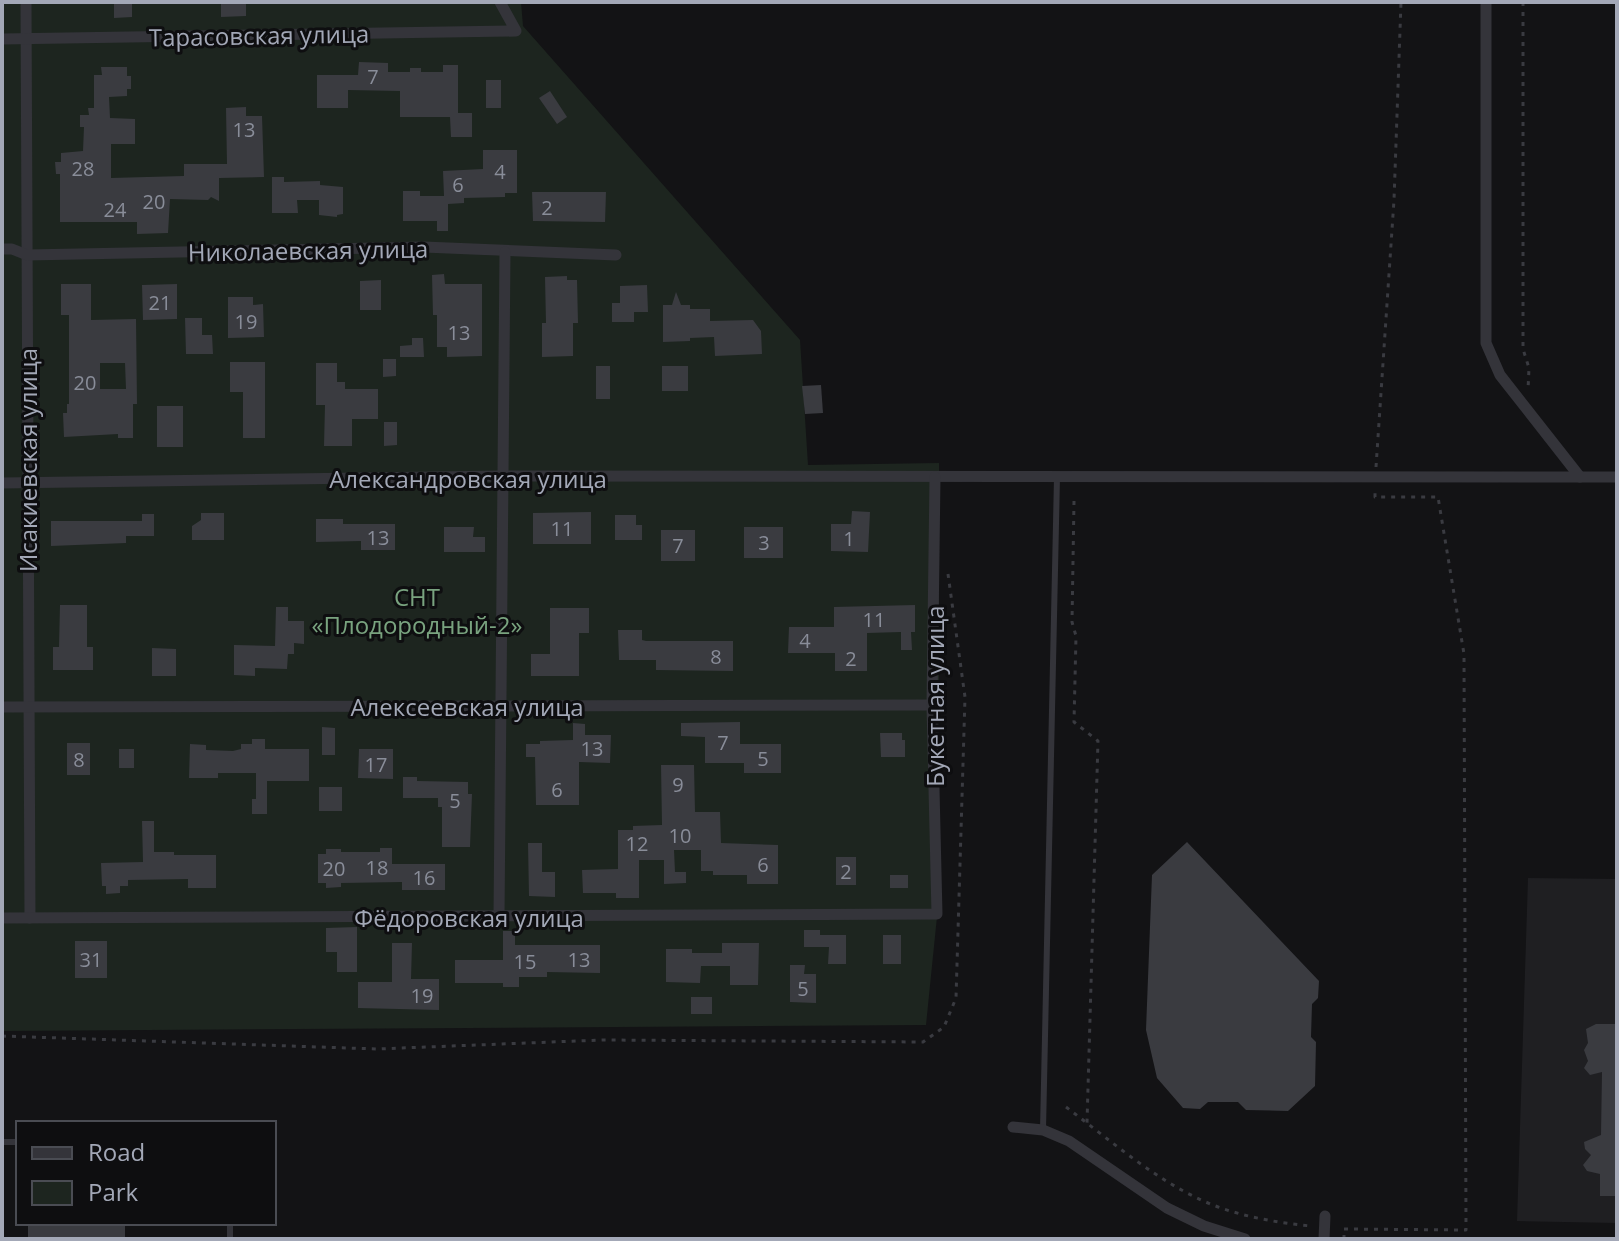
<svg xmlns="http://www.w3.org/2000/svg" width="1619" height="1241" font-family="'Open Sans',sans-serif">
<rect width="100%" height="100%" fill="#131315"/>
<!-- built -->
<polygon fill="#1f1f22" points="1528,878 1617,879 1617,1223 1517,1221"/>
<!-- green -->
<polygon fill="#1d251f" points="2,2 521,2 523,26 800,340 808,465 939,463 939,897 926,1025 2,1031"/>
<!-- building -->
<g fill="#3a3b40" fill-rule="evenodd">
<polygon points="114,2 132,2 132,17 114,18"/>
<polygon points="221,2 246,2 246,16 221,17"/>
<polygon points="359,62 388,63 388,72 410,72 410,68 421,68 421,72 443,72 443,65 458,65 458,113 472,113 472,137 451,137 450,117 400,117 400,91 348,90 348,108 317,108 317,75 358,75"/>
<polygon points="101,67 127,67 127,76 131,76 131,89 127,89 127,96 109,97 110,118 135,119 135,144 111,144 111,178 184,176 184,164 227,164 226,108 246,107 246,116 262,116 264,177 219,178 219,201 211,197 208,200 170,199 168,233 137,234 137,222 60,222 60,174 56,174 55,162 61,162 61,153 83,151 84,127 80,127 80,115 89,115 88,108 94,108 94,75 102,75"/>
<rect x="486" y="80" width="15" height="28"/>
<polygon points="550,91 567,117 557,124 539,98"/>
<polygon points="483,150 517,150 517,193 505,193 505,197 464,198 464,203 448,204 448,231 437,231 437,221 403,221 403,191 420,191 420,196 444,196 443,171 483,169"/>
<polygon points="272,177 284,177 284,182 320,181 320,185 343,187 343,214 337,215 337,217 319,215 319,200 297,200 298,213 272,213"/>
<polygon points="532,192 606,192 605,222 533,221"/>
<polygon points="444,274 445,284 482,284 482,356 447,357 447,347 437,347 437,315 433,315 432,275"/>
<polygon points="567,276 567,280 577,280 578,323 573,323 573,356 542,357 542,323 546,323 545,277"/>
<polygon points="381,280 381,310 360,310 360,281"/>
<path d="M 61,284 L 91,284 L 91,320 L 136,319 L 137,404 L 133,404 L 133,438 L 118,438 L 118,434 L 64,437 L 63,413 L 67,413 L 67,404 L 69,404 L 69,315 L 61,315 ZM 100,363 L 125,363 L 126,389 L 100,389 Z"/>
<polygon points="177,284 177,319 143,320 142,285"/>
<polygon points="647,285 648,312 634,312 634,322 612,322 612,303 620,303 620,286"/>
<polygon points="676,292 681,305 690,305 690,309 710,309 710,321 753,320 761,331 762,354 715,356 714,337 690,338 690,341 663,342 663,305 672,305"/>
<polygon points="228,297 253,297 253,305 263,304 264,337 228,338"/>
<polygon points="185,318 202,318 202,335 212,335 213,354 186,354"/>
<polygon points="412,338 423,338 424,357 400,357 400,346 412,345"/>
<polygon points="383,359 396,359 396,376 383,377"/>
<polygon points="230,362 265,362 265,438 243,438 243,392 230,392"/>
<polygon points="316,363 337,363 337,382 345,382 345,389 378,389 378,419 352,419 352,446 324,446 325,405 316,405"/>
<rect x="596" y="366" width="14" height="33"/>
<rect x="662" y="366" width="26" height="25"/>
<polygon points="821,385 823,413 805,414 802,386"/>
<rect x="157" y="406" width="26" height="41"/>
<polygon points="384,422 397,422 397,445 384,446"/>
<polygon points="852,511 870,512 868,552 831,551 831,524 851,524"/>
<polygon points="591,512 591,544 533,544 533,513"/>
<polygon points="201,513 224,513 224,540 192,540 192,526 201,520"/>
<polygon points="142,514 154,514 154,536 126,536 126,543 51,546 51,521 142,521"/>
<polygon points="615,515 636,515 636,525 642,525 642,540 615,540"/>
<polygon points="316,519 343,519 343,524 395,524 395,550 361,550 361,541 316,542"/>
<polygon points="444,527 474,527 473,537 485,537 485,552 444,552"/>
<rect x="744" y="527" width="39" height="31"/>
<rect x="661" y="530" width="34" height="31"/>
<polygon points="60,605 87,605 87,647 93,647 93,670 53,670 53,647 59,647"/>
<polygon points="915,605 915,632 911,632 912,650 901,650 901,632 867,633 867,671 835,671 835,653 788,653 789,627 834,627 834,607"/>
<polygon points="276,607 288,607 288,621 304,621 304,644 294,643 294,654 288,654 287,669 255,668 255,676 234,675 234,645 275,646"/>
<polygon points="550,608 589,608 589,633 579,633 579,676 531,676 531,654 550,654"/>
<polygon points="618,630 642,630 642,640 646,641 733,641 733,671 656,670 656,660 619,660"/>
<polygon points="152,648 176,649 176,676 152,676"/>
<polygon points="740,722 740,744 781,744 781,773 744,773 744,763 705,763 705,737 681,736 681,723"/>
<polygon points="573,723 585,724 585,735 611,735 610,763 579,762 579,805 536,805 535,757 526,757 526,744 540,744 540,741 573,740"/>
<polygon points="322,727 335,728 335,755 322,755"/>
<polygon points="880,733 902,733 902,740 905,740 905,757 881,757"/>
<polygon points="252,739 265,739 265,749 309,749 309,781 267,781 267,814 252,814 252,799 256,799 256,773 218,773 218,778 189,778 190,744 206,745 206,750 233,751 241,749 241,744 252,744"/>
<rect x="67" y="743" width="23" height="32"/>
<rect x="119" y="749" width="15" height="19"/>
<polygon points="359,749 393,749 393,779 358,778"/>
<polygon points="661,765 694,765 695,812 720,812 721,843 778,845 778,884 747,884 747,875 713,875 713,871 701,871 701,850 674,850 675,872 686,872 686,883 664,884 664,860 639,860 639,898 616,898 616,893 583,893 582,870 618,869 618,830 633,830 633,826 662,825"/>
<polygon points="403,777 417,777 417,781 468,782 468,794 472,794 470,847 442,847 442,807 438,807 438,798 403,798"/>
<rect x="319" y="787" width="23" height="24"/>
<polygon points="142,821 154,821 154,852 174,852 174,855 216,855 216,888 188,888 188,879 128,880 128,886 120,886 120,893 106,894 106,886 102,886 101,863 143,862"/>
<polygon points="1187,842 1319,981 1318,998 1312,1004 1311,1037 1316,1042 1315,1086 1288,1111 1246,1110 1238,1102 1208,1102 1200,1109 1183,1108 1157,1078 1146,1030 1152,875"/>
<polygon points="528,843 542,843 542,872 555,872 555,897 529,896"/>
<polygon points="380,848 392,848 392,864 445,864 445,890 402,890 402,882 341,883 341,887 326,888 326,883 318,883 318,854 326,854 326,849 341,849 341,852 380,852"/>
<rect x="836" y="857" width="20" height="28"/>
<rect x="890" y="875" width="18" height="13"/>
<polygon points="357,927 357,972 337,972 337,952 326,952 326,928"/>
<polygon points="804,930 820,930 820,935 846,935 846,964 828,964 829,947 804,947"/>
<polygon points="503,931 515,931 515,945 600,945 600,973 547,972 547,977 519,977 519,987 503,987 503,983 455,983 455,960 503,960"/>
<rect x="883" y="935" width="18" height="29"/>
<rect x="75" y="941" width="32" height="37"/>
<polygon points="392,943 412,943 411,979 439,979 439,1010 358,1008 358,982 392,982"/>
<polygon points="722,943 759,943 758,985 730,985 730,966 701,966 700,983 666,982 666,949 692,949 692,953 722,953"/>
<polygon points="790,965 805,965 804,974 816,974 816,1003 790,1002"/>
<rect x="691" y="997" width="21" height="17"/>
<polygon points="1596,1024 1617,1024 1617,1196 1600,1196 1600,1174 1587,1171 1583,1165 1591,1155 1585,1149 1584,1142 1601,1135 1602,1072 1590,1075 1584,1068 1588,1061 1584,1050 1588,1043 1586,1029"/>
<rect x="28" y="1223" width="97" height="16"/>
</g>
<g fill="none" stroke-linecap="round" stroke-linejoin="round">
<!-- path -->
<g stroke="#3a3b41" stroke-width="3" stroke-dasharray="4 6" stroke-linecap="butt">
<polyline points="1523,2 1523,349 1529,368 1528,390"/>
<polyline points="1376,467 1394,200 1401,2"/>
<polyline points="1074,501 1072,622 1076,636 1074,722 1098,741 1087,1123"/>
<polyline points="2,1036 377,1049 602,1040 923,1042 944,1027 956,998 965,697 948,574"/>
<path d="M 1066,1107 C 1114,1143 1164,1188 1221,1208 C 1250,1218 1280,1223 1311,1226"/>
<polyline points="1344,1239 1344,1229 1466,1230 1464,654 1438,497 1375,497 1375,490"/>
</g>
<!-- lane -->
<g stroke="#34343a" stroke-width="6">
<polyline points="1043,1130 1057,477"/>
<polyline points="2,1142 18,1142"/>
<polyline points="230,1239 230,1223"/>
</g>
<!-- street -->
<g stroke="#34343a" stroke-width="11">
<polyline points="26,2 30,918"/>
<polyline points="1486,2 1486,343 1500,375 1580,477"/>
<polyline points="2,39 516,31 500,2"/>
<polyline points="2,249 12,249 27,255 424,247 616,255"/>
<polyline points="2,483 503,476 1617,477"/>
<polyline points="2,707 932,705"/>
<polyline points="499,917 505,252"/>
<polyline points="2,918 937,914 932,705 935,477"/>
<polyline points="1013,1127 1043,1130 1069,1141 1167,1208 1204,1226 1245,1239"/>
<polyline points="1324,1239 1325,1216"/>
</g>
</g>
<g text-anchor="middle" dominant-baseline="central" stroke-width="6" stroke-linejoin="round" paint-order="stroke">
<!-- number labels -->
<g font-size="20" fill="#898d99">
<text x="373" y="76">7</text>
<text x="244" y="129">13</text>
<text x="83" y="168">28</text>
<text x="500" y="171">4</text>
<text x="458" y="184">6</text>
<text x="154" y="201">20</text>
<text x="547" y="207">2</text>
<text x="115" y="209">24</text>
<text x="160" y="302">21</text>
<text x="246" y="321">19</text>
<text x="459" y="332">13</text>
<text x="85" y="382">20</text>
<text x="562" y="528">11</text>
<text x="378" y="537">13</text>
<text x="849" y="538">1</text>
<text x="764" y="542">3</text>
<text x="678" y="545">7</text>
<text x="874" y="619">11</text>
<text x="805" y="640">4</text>
<text x="716" y="656">8</text>
<text x="851" y="658">2</text>
<text x="723" y="742">7</text>
<text x="592" y="748">13</text>
<text x="763" y="758">5</text>
<text x="79" y="759">8</text>
<text x="376" y="764">17</text>
<text x="678" y="784">9</text>
<text x="557" y="789">6</text>
<text x="455" y="800">5</text>
<text x="680" y="835">10</text>
<text x="637" y="843">12</text>
<text x="763" y="864">6</text>
<text x="377" y="867">18</text>
<text x="334" y="868">20</text>
<text x="846" y="871">2</text>
<text x="424" y="877">16</text>
<text x="91" y="959">31</text>
<text x="579" y="959">13</text>
<text x="525" y="961">15</text>
<text x="803" y="988">5</text>
<text x="422" y="995">19</text>
</g>
<!-- street labels -->
<g font-size="24" fill="#a3a8b7" stroke="#0e0e10">
<text transform="translate(259 35) rotate(-1)">Тарасовская улица</text>
<text transform="translate(308 250) rotate(-1)">Николаевская улица</text>
<text transform="translate(27 460) rotate(-90)">Исакиевская улица</text>
<text x="468" y="478">Александровская улица</text>
<text transform="translate(934 696) rotate(-90)">Букетная улица</text>
<text x="467" y="706">Алексеевская улица</text>
<text x="469" y="917">Фёдоровская улица</text>
</g>
<!-- park labels -->
<g font-size="24" fill="#79a37f" stroke="#0e0e10">
<text x="417" y="596">СНТ<tspan x="417" dy="28">«Плодородный-2»</tspan></text>
</g>
</g>
<!-- border -->
<rect width="1619" height="1241" fill="none" stroke="#a3a8b7" stroke-width="8"/>
<!-- legend -->
<rect x="16" y="1121" width="260" height="104" fill="#0e0e10" stroke="#4a4c53" stroke-width="2"/>
<rect x="32" y="1147" width="40" height="12" fill="#34343a" stroke="#4a4c53" stroke-width="2"/>
<text x="88" y="1161" font-size="24" fill="#a3a8b7">Road</text>
<rect x="32" y="1181" width="40" height="24" fill="#1d251f" stroke="#4a4c53" stroke-width="2"/>
<text x="88" y="1201" font-size="24" fill="#a3a8b7">Park</text>
</svg>
